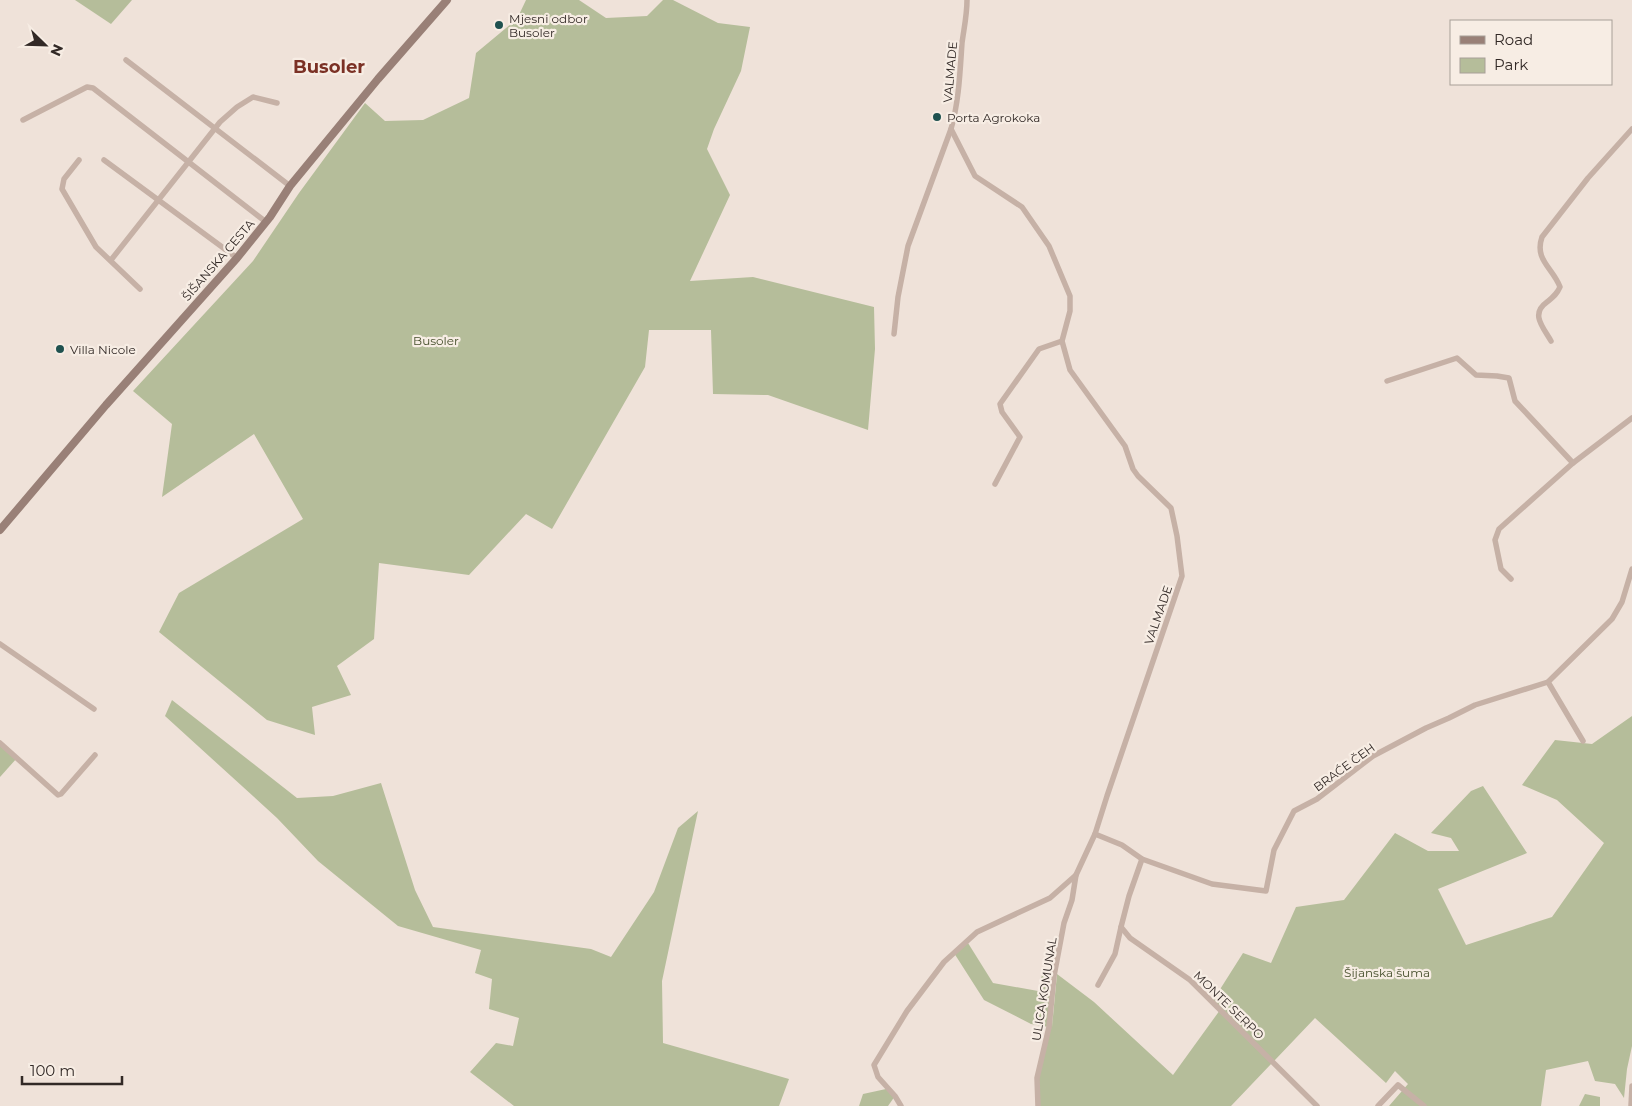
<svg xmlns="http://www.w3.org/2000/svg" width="1632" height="1106" font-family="Montserrat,sans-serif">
<rect width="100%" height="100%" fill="#efe2d9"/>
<!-- green -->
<g fill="#b5bd9a">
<polygon points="75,0 132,0 111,24"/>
<polygon points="526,0 579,0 606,18 647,16 663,0 673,0 718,23 750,27 741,71 714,129 707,149 730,195 690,281 753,277 874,307 875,349 868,430 768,395 713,394 711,330 649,330 645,367 552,529 526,514 469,575 379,563 374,639 337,666 351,695 312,707 315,735 267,720 159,632 179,593 303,519 254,434 162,497 172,424 133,391 253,261 299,193 365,103 385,121 423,120 469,98 476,53 517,19"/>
<polygon points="172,700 297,798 333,796 381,783 415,890 433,927 591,949 611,957 654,892 678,828 698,811 662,981 663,1043 789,1079 779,1106 514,1106 470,1072 496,1043 513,1046 519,1018 489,1009 492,979 475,973 481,950 398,926 318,861 277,818 165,716"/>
<polygon points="1632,716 1632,1046 1627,1069 1624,1098 1615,1084 1595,1081 1588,1061 1546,1070 1541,1106 1389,1106 1408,1084 1395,1071 1386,1083 1315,1018 1231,1106 1038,1106 1037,1078 1049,1027 1031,1024 984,1000 954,953 968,943 993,983 1038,991 1042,975 1054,976 1052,1027 1057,974 1094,1002 1173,1075 1220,1010 1212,1002 1243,953 1271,963 1296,907 1344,900 1395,833 1428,851 1459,851 1451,838 1431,833 1471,791 1483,786 1527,853 1438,889 1466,945 1552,917 1604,843 1557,800 1522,785 1555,740 1592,744"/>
<polygon points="0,743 17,758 0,777"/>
<polygon points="886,1089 895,1096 888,1106 859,1106 863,1094"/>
<polygon points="1585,1094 1600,1097 1600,1106 1579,1106"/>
</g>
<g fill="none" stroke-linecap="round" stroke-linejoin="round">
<!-- street -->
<g stroke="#c6b1a6" stroke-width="5.5">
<polyline points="126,60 290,186"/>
<polyline points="23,120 87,87 93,88 266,222"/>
<polyline points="79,160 64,179 62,189 96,247 140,289"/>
<polyline points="104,160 237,258"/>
<polyline points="111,260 220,122 237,107 253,97 277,103"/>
<polyline points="894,334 898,297 908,246 951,129"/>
<path d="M 1551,341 C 1543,327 1530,314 1547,302 C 1553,297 1557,294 1560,287 C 1553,268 1534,260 1542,237 L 1588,178 L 1632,129"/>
<polyline points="1387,381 1457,358 1476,375 1497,376 1509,378 1515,401 1573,463 1632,418"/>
<polyline points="995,484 1020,437 1002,412 1000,404 1039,349 1062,341"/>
<polyline points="1511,579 1501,569 1495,540 1499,529 1573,463"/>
<polyline points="0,644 94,709"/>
<polyline points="1548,682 1583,741"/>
<polyline points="0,743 58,795 61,794 95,755"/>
<polyline points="1095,834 1122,845 1142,859 1212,884 1266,891 1274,850 1294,811 1317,799 1373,756 1426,728 1449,718 1475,705 1548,682 1612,619 1622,602 1632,569"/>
<polyline points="1142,859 1129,896 1121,927 1130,938 1190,980 1317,1106"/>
<polyline points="1098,985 1115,954 1121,927"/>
<path d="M 901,1106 L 895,1096 L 878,1077 L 874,1065 L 907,1011 L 944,962 L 977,932 L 1050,898 L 1076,875 L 1095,834 L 1107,796 L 1182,576 L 1177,536 L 1171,508 L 1138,476 L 1133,469 L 1125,446 L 1070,370 L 1062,341 L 1070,311 L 1070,296 L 1049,246 L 1022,207 L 975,176 L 951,129 C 959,101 960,72 962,43 C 964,28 967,15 967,0"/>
<polyline points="1038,1106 1037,1078 1049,1027 1054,976 1064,923 1072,900 1076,875"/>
<polyline points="1378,1106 1398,1085 1424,1106"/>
<polyline points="1631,1106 1632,1086"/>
</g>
<!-- secondary -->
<polyline stroke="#998077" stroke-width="8" points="0,530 106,405 237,258 270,217 290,186 378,79 447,0"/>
</g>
<!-- markers -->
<g fill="#1f514f" stroke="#f7ede4" stroke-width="2">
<circle cx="499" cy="25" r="5"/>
<circle cx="937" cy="117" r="5"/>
<circle cx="60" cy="349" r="5"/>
</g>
<g text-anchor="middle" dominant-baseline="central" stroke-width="4.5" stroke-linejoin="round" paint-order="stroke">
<!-- poi labels -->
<g font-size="12" fill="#322926" stroke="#f7ede4" text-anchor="start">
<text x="509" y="18">Mjesni odbor<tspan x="509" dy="14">Busoler</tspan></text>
<text x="947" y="117">Porta Agrokoka</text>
<text x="70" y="349">Villa Nicole</text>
</g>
<!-- street labels -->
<g font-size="12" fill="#322926" stroke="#f7ede4">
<text transform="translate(950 72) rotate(-85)">VALMADE</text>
<text transform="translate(218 260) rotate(-49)">ŠIŠANSKA CESTA</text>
<text transform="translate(1158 615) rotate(-71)">VALMADE</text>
<text transform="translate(1344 767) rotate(-36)">BRAĆE ČEH</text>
<text transform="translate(1044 989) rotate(-81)">ULICA KOMUNAL</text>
<text transform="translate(1229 1005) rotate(44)">MONTE SERPO</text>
</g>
<!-- park labels -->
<g font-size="12" fill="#464f2c" stroke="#f7ede4">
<text x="436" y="340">Busoler</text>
<text x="1387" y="972">Šijanska šuma</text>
</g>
<!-- district labels -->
<g font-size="18" font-weight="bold" fill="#7b3125" stroke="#f7ede4">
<text x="329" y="67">Busoler</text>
</g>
</g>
<!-- legend -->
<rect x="1450" y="20" width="162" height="65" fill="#f7ede4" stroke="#a89f98"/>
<rect x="1460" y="36" width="25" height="8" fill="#998077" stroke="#a89f98"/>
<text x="1494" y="45" font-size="15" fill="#322926">Road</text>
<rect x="1460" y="58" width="25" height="15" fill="#b5bd9a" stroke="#a89f98"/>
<text x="1494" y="70" font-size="15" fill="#322926">Park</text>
<!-- north arrow -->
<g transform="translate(45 45) rotate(113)" stroke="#f7ede4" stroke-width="4" paint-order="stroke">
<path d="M0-4L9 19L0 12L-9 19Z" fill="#322926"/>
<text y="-8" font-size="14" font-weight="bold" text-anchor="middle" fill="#322926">N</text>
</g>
<!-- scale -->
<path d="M22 1076v8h100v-8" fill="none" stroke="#322926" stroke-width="2.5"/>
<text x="30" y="1076" font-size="15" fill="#322926" stroke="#f7ede4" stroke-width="4" paint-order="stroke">100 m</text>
</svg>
